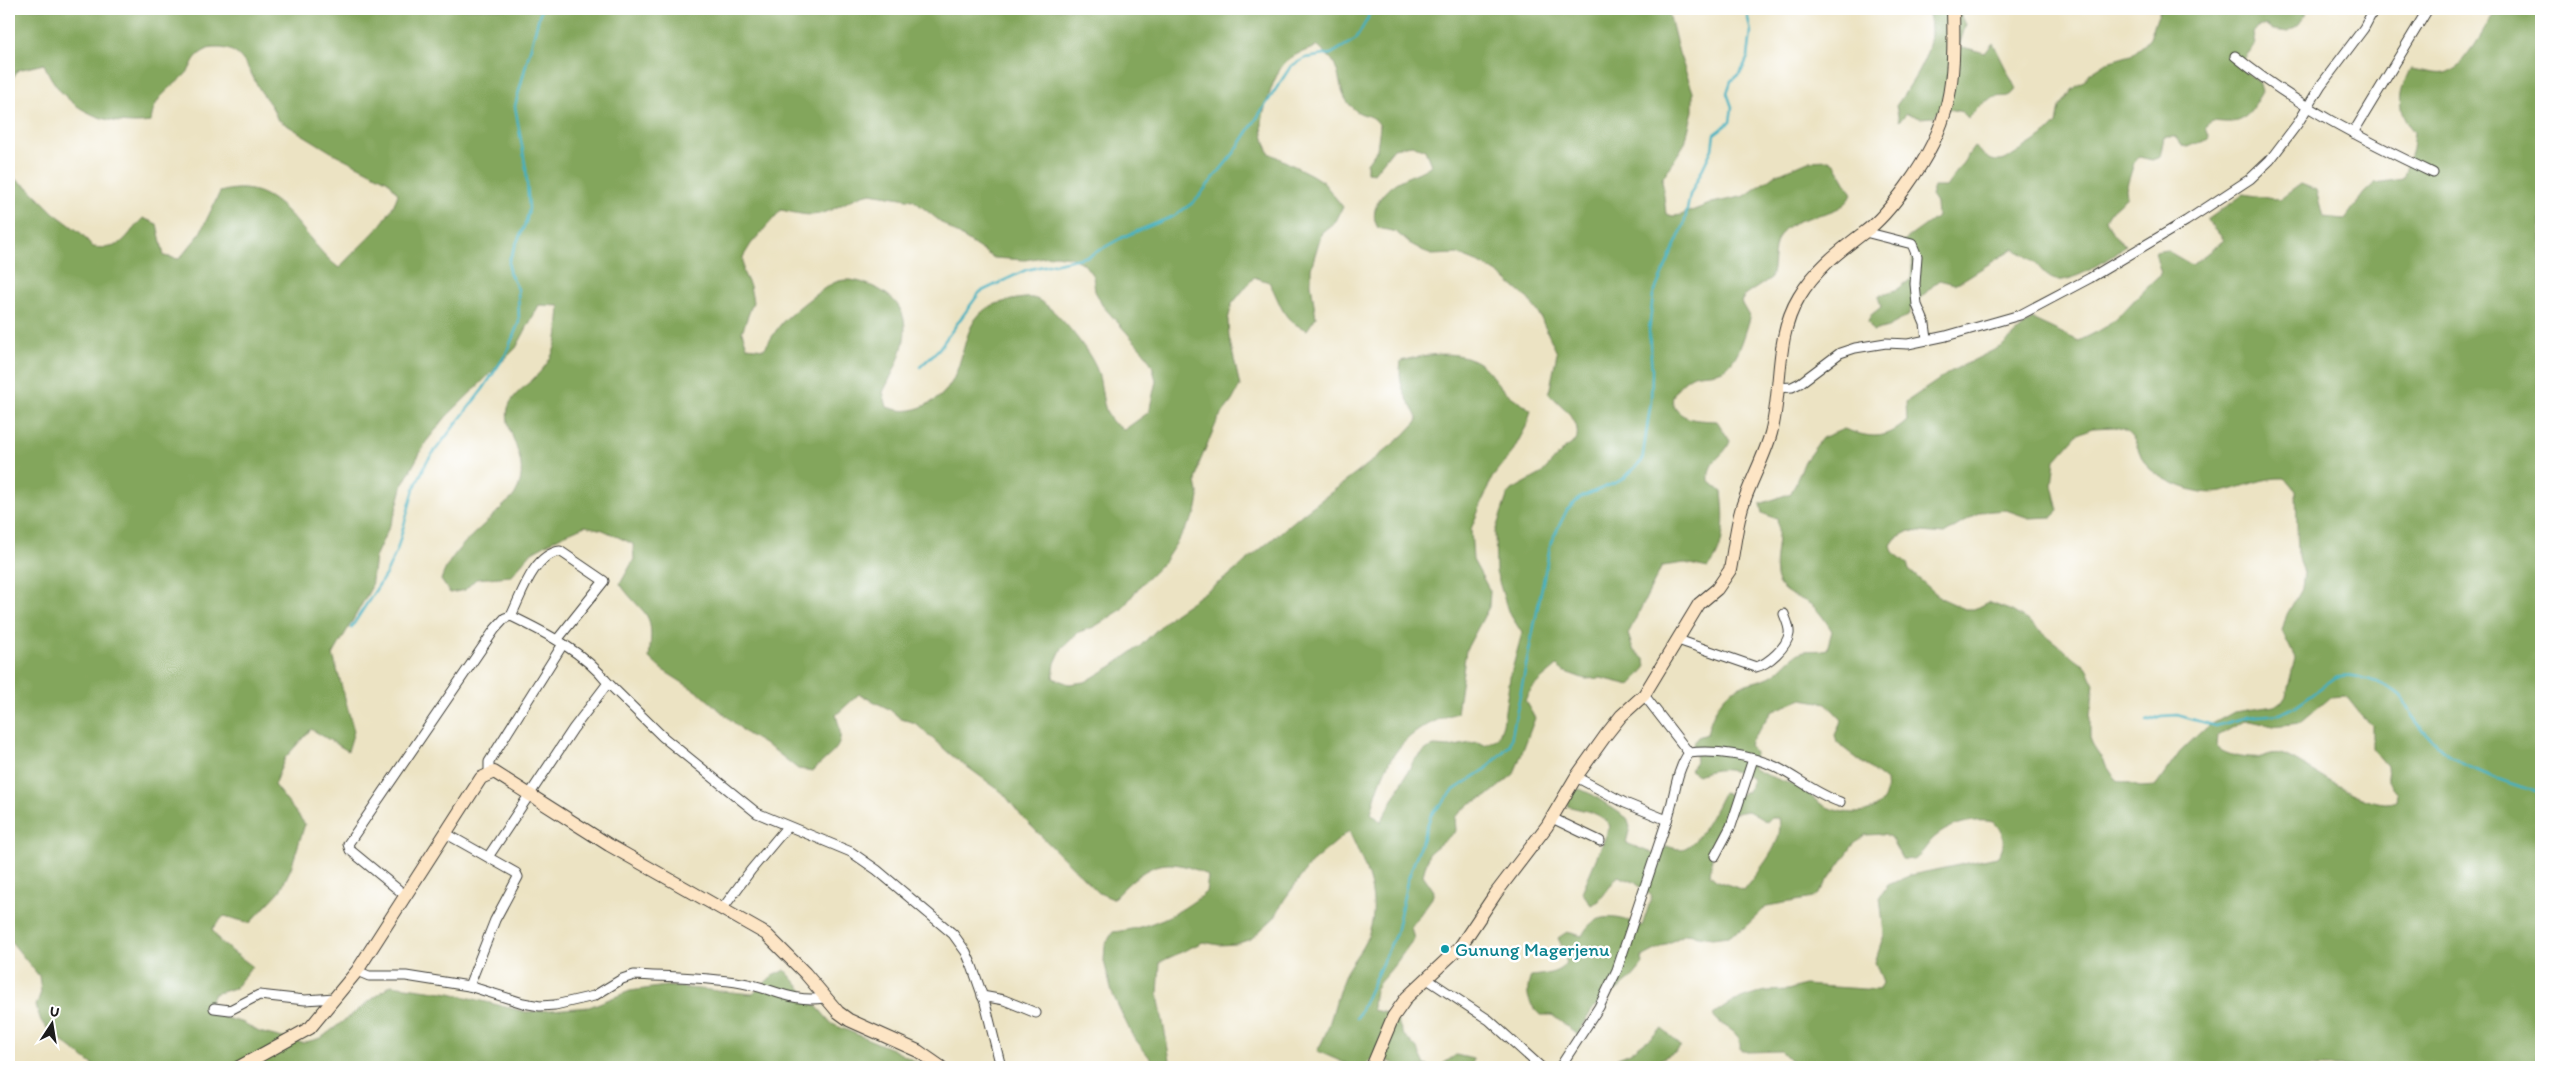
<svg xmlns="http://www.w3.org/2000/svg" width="2550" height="1076" font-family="Itim,sans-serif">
<rect width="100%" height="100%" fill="#fff"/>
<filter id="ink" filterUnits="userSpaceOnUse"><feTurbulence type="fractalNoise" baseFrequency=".02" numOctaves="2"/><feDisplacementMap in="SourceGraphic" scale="10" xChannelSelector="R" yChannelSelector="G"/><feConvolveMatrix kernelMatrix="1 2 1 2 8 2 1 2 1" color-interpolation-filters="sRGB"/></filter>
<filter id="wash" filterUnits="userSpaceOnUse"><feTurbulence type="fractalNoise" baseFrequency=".0096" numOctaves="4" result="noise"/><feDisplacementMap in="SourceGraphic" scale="20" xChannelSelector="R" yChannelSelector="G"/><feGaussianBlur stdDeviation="1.12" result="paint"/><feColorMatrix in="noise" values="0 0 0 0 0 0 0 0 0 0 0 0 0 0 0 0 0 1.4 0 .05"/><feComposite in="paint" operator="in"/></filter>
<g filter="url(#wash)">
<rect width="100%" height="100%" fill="#ece3c3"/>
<!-- forest -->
<g fill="#83a65c" stroke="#50613c" fill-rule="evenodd">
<path d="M 9,9 L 1668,9 L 1679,53 L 1693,92 L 1693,111 L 1685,143 L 1662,179 L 1666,214 L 1673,216 L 1681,215 L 1712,203 L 1745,196 L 1773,176 L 1808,161 L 1829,160 L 1835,164 L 1852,194 C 1844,218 1799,212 1782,232 C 1771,245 1776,263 1771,278 L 1744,296 L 1742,304 L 1750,318 C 1745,334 1740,355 1727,367 C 1718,375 1704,372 1694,375 C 1683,380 1666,396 1675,408 C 1685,422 1702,420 1717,421 L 1730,441 C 1724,459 1707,458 1709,481 L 1722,492 C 1725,516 1726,550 1708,568 L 1685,563 L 1662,566 L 1628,634 L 1633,649 L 1645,660 L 1646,668 L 1630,685 L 1601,678 L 1585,679 L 1563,671 L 1557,666 C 1546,676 1529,687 1525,701 L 1535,718 L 1514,774 L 1486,797 L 1471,803 L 1455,817 L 1456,831 L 1429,853 L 1423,875 L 1434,891 L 1432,898 L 1411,927 L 1414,939 C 1406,948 1400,959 1392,968 C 1377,987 1374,983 1373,1010 L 1391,1014 L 1397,1020 L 1403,1034 L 1418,1050 L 1425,1065 L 1433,1067 L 1402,1067 L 1376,1056 L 1363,1067 L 1354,1067 L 1317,1051 C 1332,1027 1335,997 1346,972 C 1352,961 1361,951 1366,940 C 1384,902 1365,866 1349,831 L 1311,863 L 1284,900 L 1275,917 L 1251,939 L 1236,944 L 1219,945 L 1203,942 L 1160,962 L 1158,995 L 1170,1060 L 1165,1067 L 1157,1067 L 1132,1035 L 1112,993 L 1104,961 L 1105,945 L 1113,932 C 1149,928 1178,915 1206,892 L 1208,876 C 1165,852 1144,866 1113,899 L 1099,893 L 1023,818 L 1003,793 L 951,755 L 915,723 L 901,719 L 889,709 L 859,694 L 836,715 C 847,750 835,748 813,771 L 798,769 L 774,750 L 747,734 L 702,695 L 661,669 L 649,658 C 655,607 646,620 620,584 L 634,559 L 633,544 L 603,530 L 585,526 L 561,536 L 532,552 L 511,576 L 476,579 L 465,590 L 450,593 L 441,580 C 451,549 479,531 501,508 C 505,503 512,500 515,494 C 536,458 497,429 510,403 C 514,395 524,387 531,381 C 559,355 557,342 560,306 L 539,305 L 516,348 L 446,417 L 426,442 L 403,484 L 395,514 L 375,557 L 371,588 L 333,655 L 354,731 L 348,751 L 311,729 L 285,758 L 274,785 L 305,824 L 291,868 L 280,891 L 250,923 L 224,916 L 212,929 L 220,942 L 252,966 L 235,988 L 214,994 L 205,1012 L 244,1023 L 259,1032 L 302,1043 L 321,1038 L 391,985 L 450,993 L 526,1012 L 589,1007 L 630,991 L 666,986 L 753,994 L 772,976 L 785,970 L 832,1024 L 892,1049 L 925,1067 L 96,1067 L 52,1034 L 41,1021 L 36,1006 L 41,992 L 39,976 L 9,939 L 9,175 L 29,188 L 54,213 L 82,234 L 93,247 C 124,251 124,237 143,218 L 157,224 L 164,256 L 179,259 L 199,235 L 220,192 C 281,174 300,238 339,268 C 360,244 388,225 398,194 L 388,181 L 331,152 L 277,119 C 274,107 266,100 260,90 C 249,72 243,47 217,48 C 213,48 209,48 206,50 C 190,58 194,66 185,75 C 167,92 154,96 151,122 C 104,128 62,108 44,64 L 18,70 L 9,84 ZM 1318,46 C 1322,52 1331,57 1334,63 C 1342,80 1338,96 1355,110 C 1365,118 1372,112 1380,126 L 1377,149 L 1367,163 L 1367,172 L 1374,173 L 1394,148 L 1412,145 L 1425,150 L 1431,165 C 1421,173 1410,175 1399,181 C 1383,190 1367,210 1378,228 L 1396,232 L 1409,243 L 1431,255 L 1457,254 L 1484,265 L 1499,274 L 1528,299 L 1538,312 L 1557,353 L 1549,393 C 1561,407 1583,420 1576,441 L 1563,450 L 1541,474 L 1512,490 L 1507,496 L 1495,532 L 1496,572 L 1508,611 L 1522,633 L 1510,677 L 1503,724 L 1498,738 L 1485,745 L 1477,742 L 1449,747 L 1434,746 L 1427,749 L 1414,760 L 1381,822 L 1371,813 C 1385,758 1401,730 1457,713 L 1466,650 L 1489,607 L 1490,591 L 1473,560 L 1471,529 L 1492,478 L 1512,453 L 1527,425 L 1531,410 C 1523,404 1514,399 1506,392 C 1497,385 1492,374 1483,366 C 1461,348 1426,354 1401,361 C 1397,389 1407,396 1418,420 L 1404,435 L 1357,473 L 1305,512 L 1227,577 L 1173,614 L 1139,647 L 1112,666 L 1085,682 L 1069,684 L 1053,678 L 1055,663 L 1062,648 L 1079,632 L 1094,627 L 1121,610 L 1140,586 L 1164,562 L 1196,513 L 1199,497 L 1196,482 L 1199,464 L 1218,419 L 1232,401 L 1240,386 L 1229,337 L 1228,320 L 1232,304 L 1254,277 L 1269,282 C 1282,305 1281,320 1307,330 L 1316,317 L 1311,284 L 1311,268 L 1322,232 L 1336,221 L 1343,207 L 1323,182 L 1312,175 L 1269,153 C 1265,143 1262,134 1262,123 C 1263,110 1275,73 1284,64 C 1292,54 1307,51 1318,46 ZM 871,193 L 913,200 L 950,229 L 994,258 L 1025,260 L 1055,255 L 1070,257 L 1084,264 L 1093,276 L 1095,291 L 1102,305 L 1144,352 L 1152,365 L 1156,381 L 1149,412 L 1124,430 C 1121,427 1115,425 1112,421 C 1101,409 1103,385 1097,370 C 1091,352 1052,302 1033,298 C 1025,297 1011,300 1003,302 C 948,313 978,383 926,405 C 911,412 902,412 887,407 L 883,392 C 902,356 924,311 876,288 C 863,282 849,277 836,282 C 826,285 788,315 781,324 C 775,331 770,341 764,349 L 747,347 L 742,332 L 753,302 L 750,286 L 743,272 L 743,257 L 751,244 L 781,210 C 791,212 802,215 812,215 C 833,214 849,197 871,193 Z"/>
<path d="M 1927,9 L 1959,9 L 1962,19 L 1966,24 L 1959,46 L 1985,53 L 1993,43 L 2016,89 C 2009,101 2003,94 1993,98 C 1983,101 1975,111 1968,118 L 1962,112 L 1941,107 L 1934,117 L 1920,118 L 1907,113 L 1899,121 L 1896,106 C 1915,78 1941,44 1927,9 Z"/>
<path d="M 2160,9 L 2303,9 L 2307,13 L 2299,24 L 2289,32 L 2273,30 L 2266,25 L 2258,27 L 2253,33 L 2255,45 L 2238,66 L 2259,82 L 2262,92 C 2245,119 2247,125 2212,121 L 2206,128 L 2210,139 L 2187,147 L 2183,146 L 2176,137 L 2164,137 L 2160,157 L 2152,160 L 2139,157 L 2134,163 L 2126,189 L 2127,197 L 2112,210 L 2106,219 L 2113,234 L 2125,245 C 2114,257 2073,283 2056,280 C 2046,278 2040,267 2033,261 C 2027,256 2019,252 2013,249 L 1963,280 L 1955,284 L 1939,280 L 1912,306 L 1908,316 L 1888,327 L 1873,331 L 1868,322 L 1871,315 L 1881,307 L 1878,296 L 1898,289 L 1911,279 L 1913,251 L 1895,247 L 1937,217 L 1936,203 L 1931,196 L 1934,187 L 1946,187 L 1974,147 C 1985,155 1990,164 2005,160 L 2047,133 L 2057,123 L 2060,107 L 2072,90 L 2085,80 L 2090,73 L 2107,62 L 2131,55 L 2145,44 L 2150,38 Z"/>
<path d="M 2496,9 L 2541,9 L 2541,1067 L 1797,1067 L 1781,1051 L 1747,1052 L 1740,1049 C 1742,1029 1722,1029 1713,1015 L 1732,1002 L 1765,991 L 1788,990 L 1804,985 L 1879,990 L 1883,983 L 1875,962 L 1884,935 L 1880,896 L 1888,885 L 1911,875 L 1997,857 C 2007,845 2004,833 1994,822 C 1973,818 1951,824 1935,837 C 1923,847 1921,863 1902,859 L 1891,838 L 1885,834 L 1865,835 L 1853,845 L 1819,893 L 1813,898 L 1767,906 L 1744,928 L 1728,936 L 1712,938 L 1686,934 L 1642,957 L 1643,964 C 1627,987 1616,988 1597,1005 C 1589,1011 1584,1026 1578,1035 L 1552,1015 L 1540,1015 C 1527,1002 1525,993 1531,976 C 1542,975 1568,973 1566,957 C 1565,951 1560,943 1558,938 L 1567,932 L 1582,936 C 1595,909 1619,917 1642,926 L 1652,896 L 1634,882 L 1618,876 L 1599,901 L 1591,905 L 1582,892 L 1610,826 C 1600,811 1583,811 1567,806 L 1571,791 L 1580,789 L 1593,795 L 1627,818 L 1630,827 L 1626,843 L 1659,856 L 1667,846 C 1673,848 1681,851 1687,847 C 1700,840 1716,807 1723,793 L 1736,796 L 1748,792 L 1752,779 C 1735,768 1717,767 1698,775 L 1690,770 L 1696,761 L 1693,743 L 1698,737 L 1707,734 C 1710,719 1720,696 1734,689 C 1746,682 1762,682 1774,674 C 1783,668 1790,657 1801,652 C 1808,649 1819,652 1827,649 L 1832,631 C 1827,623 1818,609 1810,604 C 1798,596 1779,594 1776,576 C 1773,557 1781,540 1777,519 L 1762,513 L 1760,504 L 1791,493 L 1805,461 L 1822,438 L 1844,429 C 1870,438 1885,441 1907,421 L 1906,402 L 1950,372 L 2002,346 L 2032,319 L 2079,341 C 2088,336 2098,332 2107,326 C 2127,311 2141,290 2161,274 L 2155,252 L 2166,250 L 2192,265 L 2224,240 L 2207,220 L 2244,194 L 2279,200 L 2301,184 L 2316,190 L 2323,217 L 2345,219 L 2364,193 L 2375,183 L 2403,179 L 2412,149 L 2414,132 C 2395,109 2398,95 2410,69 C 2420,70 2436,75 2446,73 C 2465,68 2487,25 2496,9 ZM 2115,427 C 2119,428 2126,430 2129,433 C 2139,443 2139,460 2150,469 C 2169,484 2202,498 2226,491 C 2247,486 2263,477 2285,478 L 2296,491 L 2298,557 L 2304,572 L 2302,588 L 2286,616 L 2282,631 L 2295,658 L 2286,696 L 2282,702 L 2274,706 L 2234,712 L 2205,728 L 2180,752 L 2156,786 L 2140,787 L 2116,780 L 2093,745 L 2090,738 L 2090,716 L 2094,684 L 2088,669 L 2028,621 L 2012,611 L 1988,602 L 1974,609 L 1965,609 L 1941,598 L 1909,570 L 1907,563 L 1893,552 L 1891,545 L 1896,538 L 1909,531 L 1944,534 L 1980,512 L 2006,510 L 2029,518 L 2052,517 L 2058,511 L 2052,485 L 2055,460 L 2077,435 L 2092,428 ZM 2346,696 L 2361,715 L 2372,725 L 2372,748 L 2387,766 L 2388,781 L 2398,793 L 2397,801 C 2368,813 2314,768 2286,756 C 2274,750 2268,756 2257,758 C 2246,759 2224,755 2217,747 L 2218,736 L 2246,720 L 2273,726 L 2300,723 L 2330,697 ZM 1802,699 L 1826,703 L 1842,720 L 1835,735 L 1837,743 L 1886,781 C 1891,816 1851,818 1827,807 C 1817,803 1809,793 1799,788 C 1784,780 1767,777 1753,768 L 1755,753 L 1749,745 L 1771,712 ZM 1748,811 L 1767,822 L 1771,818 L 1779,818 C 1785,844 1758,870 1744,890 L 1717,881 L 1710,875 L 1713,849 L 1731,814 Z"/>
<polygon points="1662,1029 1681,1046 1677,1051 1657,1061 1659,1067 1647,1067 1644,1064 1637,1067 1596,1067 1630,1053"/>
<polygon points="1456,1055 1473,1059 1472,1067 1438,1067"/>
</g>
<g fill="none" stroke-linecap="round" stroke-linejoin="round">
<!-- stream -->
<g stroke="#44b1c0" stroke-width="2.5">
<polyline points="920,367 938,350 980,292 1026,270 1089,256 1123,237 1174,216 1194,202 1234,153 1291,66 1306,58 1331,54 1356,39 1368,18 1369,9"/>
<polyline points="351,628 386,574 397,550 414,489 427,461 483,389 506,354 519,322 518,289 509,272 509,260 526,222 529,209 526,169 515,106 541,9"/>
<path d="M 2147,721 L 2162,716 L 2177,715 L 2216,726 L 2247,717 L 2280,714 L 2294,707 L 2336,677 C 2352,671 2387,684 2400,695 C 2405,699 2408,711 2413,717 C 2424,733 2438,747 2453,758 C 2479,775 2512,783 2541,794"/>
<polyline points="1357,1018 1396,933 1407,882 1431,815 1454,790 1486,769 1510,745 1551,542 1567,510 1581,497 1622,480 1642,461 1651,401 1652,371 1649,331 1653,295 1684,225 1690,195 1712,149 1714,134 1730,122 1732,107 1727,93 1731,81 1741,72 1748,57 1751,32 1746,9"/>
</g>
</g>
</g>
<g filter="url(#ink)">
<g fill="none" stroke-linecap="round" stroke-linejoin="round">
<defs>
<g id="minor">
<path d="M 2235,56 C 2295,105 2364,140 2433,173"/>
<polyline points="2353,133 2428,9"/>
<polyline points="1865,232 1912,244 1917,256 1915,284 1917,305 1925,324 1927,339"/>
<polyline points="1777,388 1792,387 1800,383 1840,353 1855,348 1886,343 1908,344 1946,336 2020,315 2090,278 2186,221 2250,179 2270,160 2298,123 2321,85 2364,28 2374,9"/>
<path d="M 511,616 C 522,594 533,555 560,551 L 604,581 L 557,640"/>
<path d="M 1678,640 L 1756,667 C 1768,664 1787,647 1789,634 C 1790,627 1786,620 1784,614"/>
<polyline points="608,683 663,737 757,813 851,852 877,870 953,934 966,952 972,966 985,1003 1001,1067"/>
<polyline points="1644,695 1689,753"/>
<polyline points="489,773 489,762 563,644"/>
<path d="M 1576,777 L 1625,803 L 1667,820 C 1675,798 1675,772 1689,753 C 1716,750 1751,755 1776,767 C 1798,778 1816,794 1840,802"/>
<polyline points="1552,818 1600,841"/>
<polyline points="445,833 516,873 518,877 495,920 469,986"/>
<polyline points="1715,856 1731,826 1753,759"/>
<path d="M 406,896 L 350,850 L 348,844 L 495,629 L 505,618 L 511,616 C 546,633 584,652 608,683 L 573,729 L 488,857"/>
<polyline points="723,908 751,870 787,827"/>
<path d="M 357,971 L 369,976 L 406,976 L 469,986 L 523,1003 L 540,1006 L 555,1005 L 594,996 L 622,979 L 634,975 C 669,977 707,977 742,983 C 773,988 791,1003 824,998"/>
<polyline points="1427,979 1489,1020 1541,1067"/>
<polyline points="982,996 1004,1000 1036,1013"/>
<polyline points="214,1008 230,1010 259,995 305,1000 335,998"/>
<polyline points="1560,1067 1599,1007 1617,970 1667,820"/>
</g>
<g id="secondary">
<polyline points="239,1067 310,1028 357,971 481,778 494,772 609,845 766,934 805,973 838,1012 849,1020 918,1051 941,1067"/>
<path d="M 1372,1067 L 1393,1017 L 1407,997 L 1460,947 L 1496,893 L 1547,826 L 1576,777 L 1606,735 L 1621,716 L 1644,695 L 1699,604 L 1717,589 L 1730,570 C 1734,549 1736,527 1742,507 C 1750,482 1764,458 1771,433 C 1783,388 1774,338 1799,297 C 1816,268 1840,251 1866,231 C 1881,220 1895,202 1906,187 C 1952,124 1955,84 1953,9"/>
</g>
</defs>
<!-- minor casing -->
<use href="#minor" stroke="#3b3a35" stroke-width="11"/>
<!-- secondary casing -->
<use href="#secondary" stroke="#3b3a35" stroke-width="14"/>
<!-- minor -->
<use href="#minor" stroke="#fff" stroke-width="9"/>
<!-- secondary -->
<use href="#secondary" stroke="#fde5c5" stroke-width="12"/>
</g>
</g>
<!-- markers -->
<circle fill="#0f9aa8" stroke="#fff" stroke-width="2" cx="1445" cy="949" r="5"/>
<g text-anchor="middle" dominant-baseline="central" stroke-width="5" stroke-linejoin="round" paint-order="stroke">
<!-- culture labels -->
<g font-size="19" fill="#0d838f" stroke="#fff" text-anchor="start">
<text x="1455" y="949">Gunung Magerjenu</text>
</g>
</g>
<!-- margin -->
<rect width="2550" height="1076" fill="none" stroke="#fff" stroke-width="30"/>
<!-- north arrow -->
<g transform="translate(52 1024) rotate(12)" stroke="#ffffff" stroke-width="4" paint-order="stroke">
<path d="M0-4L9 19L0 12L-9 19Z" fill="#1c1c1c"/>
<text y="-8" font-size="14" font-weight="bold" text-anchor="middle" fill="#1c1c1c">U</text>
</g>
</svg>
